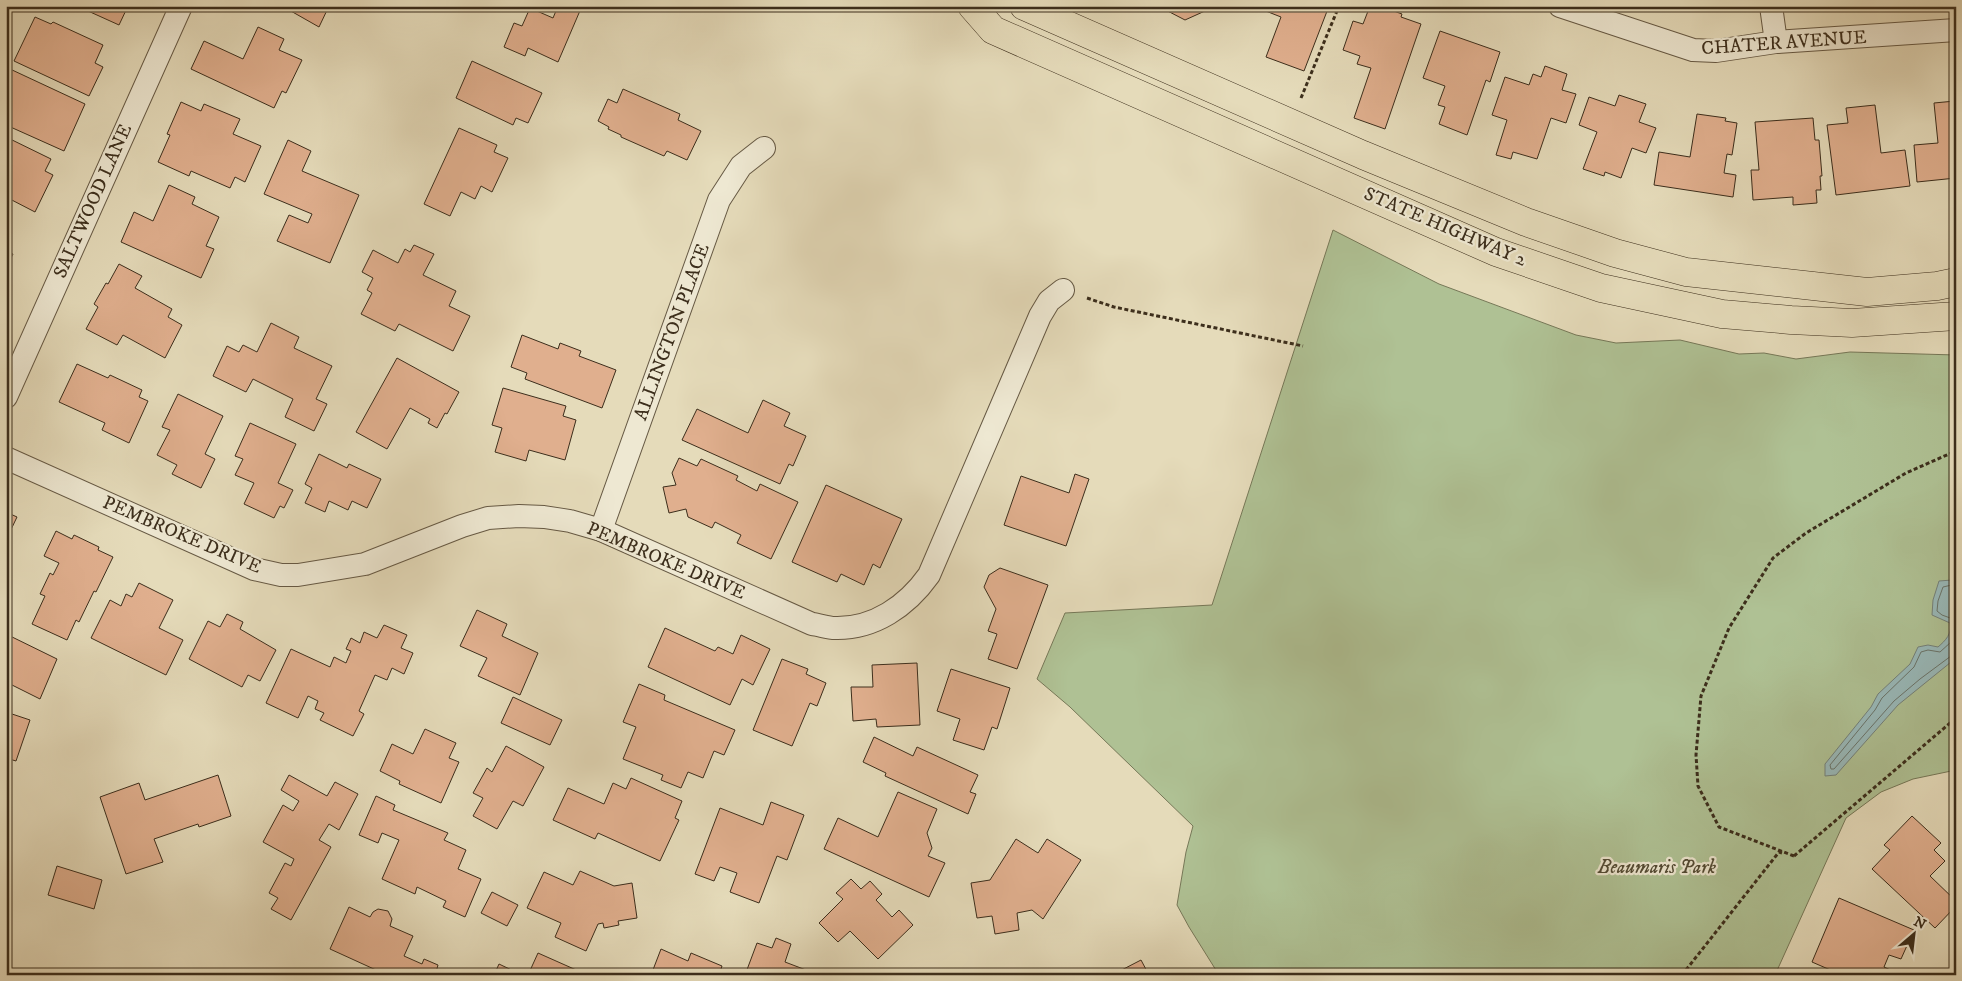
<svg xmlns="http://www.w3.org/2000/svg" width="1962" height="981" font-family="'IM FELL DW Pica',serif">
<rect width="100%" height="100%" fill="#e5dbba"/>
<filter id="stains"><feTurbulence type="fractalNoise" baseFrequency=".004" numOctaves="4"/><feColorMatrix values="0 0 0 0 .2 0 0 0 0 .09 0 0 0 0 .02 0 0 0 .5 -.17"/></filter>
<radialGradient id="worn" r=".72"><stop offset=".6" stop-color="#630" stop-opacity="0"/><stop offset="1" stop-color="#630" stop-opacity=".3"/></radialGradient>
<!-- green -->
<polygon fill="#afc194" stroke="#767858" points="1333,230 1439,284 1576,335 1616,343 1680,340 1739,354 1764,353 1796,359 1850,352 1956,355 1956,770 1913,779 1881,792 1846,818 1775,975 1219,975 1189,927 1177,905 1186,852 1193,826 1070,707 1037,679 1065,613 1212,605"/>
<!-- water -->
<path fill="#99b9b9" stroke="#74817a" d="M 1956,578 L 1956,658 L 1898,705 L 1836,775 L 1825,776 L 1825,764 L 1871,707 L 1878,694 L 1910,664 L 1918,647 L 1928,645 L 1938,647 C 1946,640 1952,634 1950,623 L 1932,615 L 1933,600 L 1939,581 L 1952,580 Z"/>
<g fill="none" stroke-linecap="round" stroke-linejoin="round">
<!-- shore -->
<g stroke="#6a746a" stroke-width="1">
<polyline points="1956,584 1943,587 1938,601 1937,611 1942,615 1953,619 1956,627"/>
<polyline points="1956,632 1951,642 1940,652 1928,650 1921,652 1914,667 1882,698 1875,710 1830,765 1831,769 1834,769 1894,701 1920,679 1951,656 1956,655"/>
</g>
</g>
<!-- building -->
<g fill="#e0af8e" stroke="#3c2e1c">
<polygon points="77,6 128,6 119,25"/>
<polygon points="282,6 329,6 319,27"/>
<polygon points="558,6 582,6 558,62 528,48 525,56 504,47 514,23 522,26 530,8 553,18"/>
<polygon points="1158,6 1216,6 1185,20"/>
<polygon points="1253,6 1329,6 1304,71 1266,57 1281,17"/>
<polygon points="1370,6 1380,6 1402,14 1401,17 1421,24 1385,129 1354,118 1371,68 1357,64 1360,56 1343,50 1353,21 1363,24"/>
<polygon points="35,17 51,24 53,22 103,45 95,63 103,67 89,96 14,61"/>
<polygon points="258,27 284,39 279,50 302,60 286,93 282,91 274,108 191,69 204,41 243,59"/>
<polygon points="1440,31 1500,52 1490,82 1486,80 1467,135 1439,124 1445,107 1438,105 1445,86 1423,78"/>
<polygon points="472,61 542,93 528,123 516,118 513,125 456,98"/>
<polygon points="1545,66 1567,74 1562,90 1576,94 1566,123 1551,118 1537,159 1513,152 1511,159 1496,155 1507,120 1492,115 1505,77 1529,85 1533,74 1541,77"/>
<polygon points="10,69 85,104 64,151 6,125 6,78"/>
<polygon points="623,89 680,114 678,120 701,131 687,160 667,151 664,156 621,137 621,135 608,129 609,127 598,121 608,99 617,103"/>
<polygon points="1955,91 1956,91 1956,178 1917,182 1914,145 1938,143 1934,103 1955,101"/>
<polygon points="1619,95 1646,104 1639,122 1656,128 1646,153 1632,148 1621,178 1605,172 1604,176 1583,169 1597,132 1579,125 1589,97 1615,106"/>
<polygon points="181,102 201,111 204,104 240,119 233,134 261,146 245,182 235,177 230,188 191,171 189,176 158,162 170,135 167,134"/>
<polygon points="1875,105 1881,153 1905,150 1910,186 1836,195 1827,125 1848,123 1846,108"/>
<polygon points="1697,114 1726,118 1725,121 1737,123 1732,155 1727,154 1724,173 1736,175 1733,197 1654,185 1659,152 1690,157"/>
<polygon points="1813,118 1815,140 1819,140 1822,176 1820,176 1821,190 1816,190 1817,203 1793,205 1793,197 1753,200 1751,170 1759,170 1755,122"/>
<polygon points="459,128 497,145 494,152 508,158 492,192 481,186 475,199 461,192 450,216 424,204"/>
<polygon points="6,137 51,159 45,171 53,175 35,212 6,197"/>
<polygon points="288,140 311,151 302,171 359,195 330,263 277,241 289,215 308,223 312,214 264,194"/>
<polygon points="169,185 195,197 192,204 219,217 206,246 214,249 201,278 121,242 134,212 153,221"/>
<polygon points="414,245 434,254 423,275 456,291 449,306 470,316 453,351 399,324 395,331 361,314 372,293 367,290 373,278 362,272 373,250 398,263 405,249 410,252"/>
<polygon points="6,251 13,254 6,268"/>
<polygon points="119,264 142,276 135,288 172,309 168,317 182,325 165,358 123,335 117,345 86,329 98,307 94,304 106,283 108,284"/>
<polygon points="271,323 299,337 294,348 332,366 316,399 327,404 314,431 285,417 293,399 253,379 246,392 213,376 227,346 239,352 243,345 257,352"/>
<polygon points="522,335 558,349 560,343 581,351 579,356 616,370 602,408 525,379 527,373 511,367"/>
<polygon points="397,358 459,392 447,414 445,413 437,428 428,423 430,419 410,408 387,449 356,432"/>
<polygon points="77,364 108,378 110,375 142,390 139,397 148,401 129,443 102,430 105,423 59,402"/>
<polygon points="503,388 566,406 563,416 576,420 565,460 529,450 526,461 495,452 502,428 492,425"/>
<polygon points="178,394 223,416 205,454 215,459 201,488 172,474 177,465 157,455 170,430 162,427"/>
<polygon points="763,400 790,413 784,426 806,436 793,466 789,464 780,484 682,440 697,409 748,433"/>
<polygon points="250,423 296,444 278,483 293,490 284,508 280,506 274,518 244,504 254,483 235,475 243,459 235,456"/>
<polygon points="319,454 347,468 349,464 381,479 367,508 352,501 348,510 329,501 325,512 305,503 312,488 305,484"/>
<polygon points="679,458 697,466 701,459 738,476 736,480 757,491 760,484 798,502 771,559 737,543 741,535 715,522 712,528 688,517 686,509 669,513 663,487 676,485 672,473"/>
<polygon points="1075,474 1089,479 1066,546 1004,525 1021,476 1069,493"/>
<polygon points="826,485 902,519 880,568 873,564 864,585 841,574 837,582 792,562"/>
<polygon points="6,512 17,517 6,540"/>
<polygon points="56,531 72,539 74,535 99,547 98,550 113,557 96,592 94,591 79,622 76,620 67,640 32,624 45,596 40,594 50,573 53,575 59,563 44,556"/>
<polygon points="1000,568 1048,585 1017,669 988,659 997,634 988,631 996,609 984,587 989,575"/>
<polygon points="139,583 173,600 159,628 183,640 166,675 91,638 110,600 121,606 126,594 132,597"/>
<polygon points="477,610 507,624 502,636 538,653 520,695 478,676 487,658 460,646"/>
<polygon points="227,614 243,622 240,629 276,650 260,681 248,675 242,687 189,659 208,621 220,627"/>
<polygon points="384,625 407,635 401,648 413,653 404,674 392,668 387,680 375,675 359,711 364,714 353,736 320,720 324,713 315,709 318,701 308,696 298,718 266,703 291,649 330,667 334,657 346,663 351,651 346,649 351,638 360,643 364,632 377,638"/>
<polygon points="665,628 715,651 718,647 733,654 741,635 770,649 753,685 742,679 730,705 648,667"/>
<polygon points="6,634 57,659 40,699 6,682"/>
<polygon points="782,659 808,669 806,674 826,683 817,706 810,703 792,746 753,730"/>
<polygon points="917,663 920,725 877,727 876,719 853,721 851,687 873,687 872,665"/>
<polygon points="951,669 1010,688 997,729 992,727 984,750 953,740 960,719 937,711"/>
<polygon points="639,684 665,695 664,700 735,730 724,755 714,751 703,778 688,772 681,788 661,780 663,775 623,759 636,727 623,722"/>
<polygon points="513,697 562,720 550,745 501,723"/>
<polygon points="6,712 30,720 16,761 6,758"/>
<polygon points="425,729 456,743 449,758 459,762 441,803 399,784 400,781 380,771 392,744 413,754"/>
<polygon points="874,737 913,756 917,747 978,775 970,792 976,794 968,814 885,776 886,773 863,762"/>
<polygon points="506,746 544,767 523,806 513,801 497,829 473,816 483,798 473,793 487,768 492,772"/>
<polygon points="218,775 231,816 199,827 198,824 154,839 163,862 126,874 100,797 139,783 145,800"/>
<polygon points="289,775 327,796 335,782 358,794 339,830 329,824 319,840 331,847 291,920 271,909 278,898 269,893 285,863 291,866 294,859 263,842 283,805 293,811 299,801 281,790"/>
<polygon points="6,777 11,779 6,793"/>
<polygon points="631,778 682,801 675,818 679,820 660,861 598,833 595,839 553,820 568,788 604,804 613,783 626,789"/>
<polygon points="898,792 937,809 927,833 932,848 928,856 945,863 929,897 824,849 838,818 878,837"/>
<polygon points="376,796 395,805 393,810 448,833 444,840 466,850 458,869 481,879 465,917 443,907 446,901 417,887 415,894 382,879 399,840 382,833 378,843 359,835"/>
<polygon points="771,802 804,815 787,860 777,856 759,903 730,892 737,873 720,867 714,881 695,874 720,808 763,825"/>
<polygon points="1912,816 1941,843 1934,850 1945,861 1930,876 1956,901 1956,906 1935,928 1872,869 1890,850 1884,845"/>
<polygon points="1016,839 1038,853 1047,839 1081,860 1043,919 1032,910 1017,913 1019,930 995,934 992,916 977,918 971,883 990,880"/>
<polygon points="57,866 102,880 94,909 48,895"/>
<polygon points="580,871 614,886 632,883 637,918 618,921 619,925 604,928 603,923 598,924 586,951 555,937 561,923 527,908 544,872 573,885"/>
<polygon points="851,879 861,889 870,881 882,894 876,900 892,917 899,910 913,925 878,959 850,931 838,942 819,923 843,899 836,893"/>
<polygon points="492,892 518,905 507,926 481,913"/>
<polygon points="1839,898 1914,930 1901,959 1889,955 1884,967 1901,975 1842,975 1812,962"/>
<polygon points="349,907 370,917 373,912 378,909 388,911 392,919 390,926 413,936 404,956 422,964 424,959 438,965 436,972 442,975 387,975 330,949"/>
<polygon points="776,938 791,944 785,962 806,970 805,975 745,975 757,943 772,948"/>
<polygon points="661,949 688,961 691,953 722,966 719,975 651,975"/>
<polygon points="538,953 583,973 582,975 528,975"/>
<polygon points="1141,960 1149,975 1112,975"/>
<polygon points="499,964 522,975 494,975"/>
<polygon points="1159,970 1162,975 1151,975"/>
</g>
<g fill="none" stroke-linecap="round" stroke-linejoin="round">
<defs>
<g id="street">
<polyline points="1560,6 1693,50 1716,51 1776,42 1956,30"/>
<polyline points="1771,6 1776,42"/>
<polyline points="6,397 181,6"/>
<path d="M 6,458 L 254,569 L 281,575 L 298,575 L 365,564 L 462,526 L 488,518 L 519,516 L 544,517 L 570,521 L 601,530 L 812,624 C 820,625 828,628 835,628 C 874,629 907,606 929,575 L 1040,316 L 1049,301 L 1063,290"/>
<polyline points="601,530 719,200 741,166 764,148"/>
</g>
<g id="highway">
<polyline points="972,6 993,30 1496,252 1601,288 1722,314 1791,320 1852,323 1956,316"/>
<polyline points="1024,6 1363,155 1526,222 1615,253 1686,272 1867,292 1937,286 1956,282"/>
</g>
</defs>
<!-- street casing -->
<use href="#street" stroke="#665944" stroke-width="24"/>
<!-- highway casing -->
<use href="#highway" stroke="#3c2e1c" stroke-width="29"/>
<!-- path -->
<g stroke="#3c2e1c" stroke-width="3" stroke-dasharray="4 2.5" stroke-linecap="butt">
<polyline points="1301,98 1339,6"/>
<polyline points="1087,298 1114,307 1303,346"/>
<polyline points="1794,856 1719,827 1698,786 1696,755 1701,696 1729,628 1773,558 1806,533 1906,473 1956,451"/>
<polyline points="1794,856 1956,718"/>
<polyline points="1682,975 1779,852 1782,853"/>
</g>
<!-- street -->
<use href="#street" stroke="#eee8d2" stroke-width="22"/>
<!-- highway -->
<use href="#highway" stroke="#e5dbba" stroke-width="28"/>
</g>
<g text-anchor="middle" dominant-baseline="central" stroke-width="4.5" stroke-linejoin="round" paint-order="stroke">
<!-- street labels -->
<g font-size="19" fill="#3c2e1c" stroke="#eee8d2">
<text transform="translate(1784 43) rotate(-4)">CHATER AVENUE</text>
<text transform="translate(93 201) rotate(-66)">SALTWOOD LANE</text>
<text transform="translate(1445 227) rotate(23)">STATE HIGHWAY 2</text>
<text transform="translate(672 332) rotate(-70)">ALLINGTON PLACE</text>
<text transform="translate(182 535) rotate(23)">PEMBROKE DRIVE</text>
<text transform="translate(666 561) rotate(23)">PEMBROKE DRIVE</text>
</g>
<!-- park labels -->
<g font-size="19" font-style="italic" fill="#534b34" stroke="#eee8d2">
<text x="1657" y="867">Beaumaris Park</text>
</g>
</g>
<!-- margin -->
<rect width="1962" height="981" fill="none" stroke="#e5dbba" stroke-width="25"/>
<rect x="8" y="8" width="1947" height="966" fill="none" stroke="#3c2e1c" stroke-width="2.5"/>
<rect x="12" y="12" width="1937" height="956" fill="none" stroke="#3c2e1c"/>
<!-- north arrow -->
<g transform="translate(1914 934) rotate(28)" stroke="#eee8d2" stroke-width="4" paint-order="stroke">
<path d="M0-4L9 19L0 12L-9 19Z" fill="#3c2e1c"/>
<text y="-8" font-size="14" font-weight="bold" text-anchor="middle" fill="#3c2e1c">N</text>
</g>
<rect width="100%" height="100%" filter="url(#stains)"/>
<rect width="100%" height="100%" fill="url(#worn)"/>
</svg>
